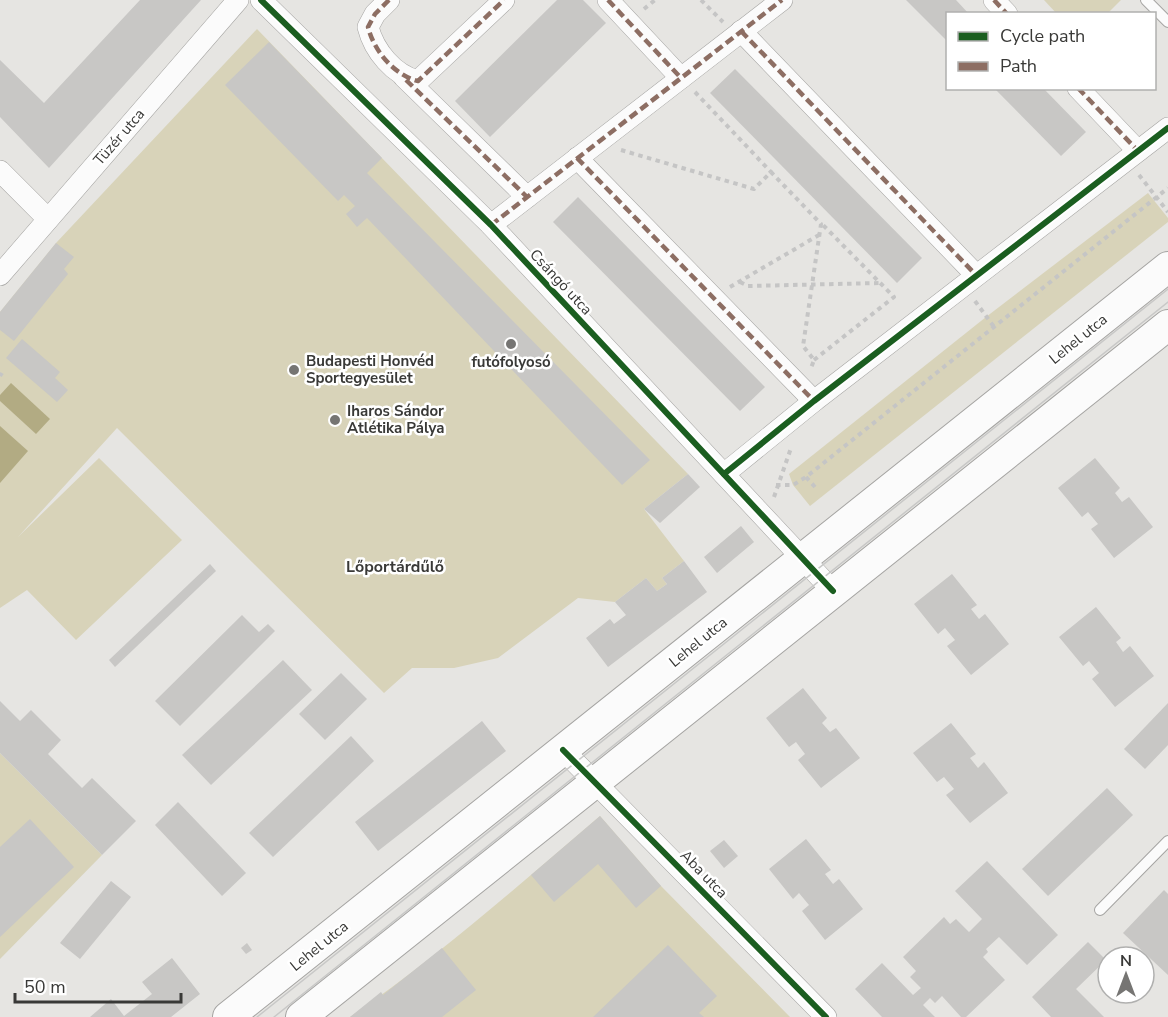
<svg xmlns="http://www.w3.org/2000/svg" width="1168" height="1017" font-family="'Nunito Sans',sans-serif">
<rect width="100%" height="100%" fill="#e6e5e2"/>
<!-- green -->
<g fill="#d8d3b9">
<polygon points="1044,0 1121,0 1108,13 1057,14"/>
<polygon points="257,29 688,474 644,509 684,561 662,578 667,584 657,591 646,578 615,602 578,598 498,658 454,668 412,668 384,693 117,428 18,537 99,458 182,540 76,640 27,590 0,608 0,312 56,243"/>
<polygon points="1148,193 1168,218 1168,222 810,506 793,485 789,474 986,317"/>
<polygon points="0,753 102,855 0,959"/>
<path d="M 600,816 L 661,886 L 790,1017 L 350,1017 C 438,957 519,885 600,816 Z"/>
</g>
<!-- water -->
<g fill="#b2ab83">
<polygon points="11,383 50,419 36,434 0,401 0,395"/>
<polygon points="0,426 28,451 0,483"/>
</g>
<!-- building -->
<g fill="#c8c7c5">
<polygon points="140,0 201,0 49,168 0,117 0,60 44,103"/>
<polygon points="557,0 583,0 606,23 490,137 455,101"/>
<polygon points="906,0 956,0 969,14 948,14 948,42"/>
<polygon points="269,42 382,158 367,173 650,460 622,485 367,218 357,227 346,214 355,206 344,195 338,201 225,85"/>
<polygon points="735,69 922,258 897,283 710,93"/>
<polygon points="994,88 1043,88 1086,132 1061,156"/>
<polygon points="578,197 765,387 740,411 553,222"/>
<polygon points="56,243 74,257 64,269 68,274 14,341 0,330 0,312"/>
<polygon points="22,339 60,372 55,378 68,390 57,402 6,358"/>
<polygon points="1095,458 1120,488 1115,493 1122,502 1129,497 1153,527 1114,558 1091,529 1098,524 1088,512 1082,517 1058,488"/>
<polygon points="688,474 700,487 660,523 644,509"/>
<polygon points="741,526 754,542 717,573 704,557"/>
<polygon points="684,561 707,592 608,667 586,638 610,619 614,624 626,615 615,602 646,578 657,591 667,584 662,578"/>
<polygon points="210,564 216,571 115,667 109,660"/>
<polygon points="952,574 977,605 971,609 979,619 985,614 1009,644 971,675 947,646 955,640 945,628 938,634 914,604"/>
<polygon points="1096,607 1121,638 1116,642 1123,652 1130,646 1154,676 1115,707 1092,679 1099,673 1089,661 1083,666 1059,637"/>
<polygon points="242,615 259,632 268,624 275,631 180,726 155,701"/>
<polygon points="283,660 312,690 211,785 182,755"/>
<polygon points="341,673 367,699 325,740 299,714"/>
<polygon points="803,688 827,718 822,723 830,732 836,728 860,758 821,788 798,760 805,754 796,742 789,747 766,718"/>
<polygon points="0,701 20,721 31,710 61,740 48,754 82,788 92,778 136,821 102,855 0,753"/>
<polygon points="1168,703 1168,745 1145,769 1124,749"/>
<polygon points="482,721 506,751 378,851 355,822"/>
<polygon points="951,723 976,754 970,758 978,768 984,762 1008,793 970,823 946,795 954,789 944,777 937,782 913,753"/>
<polygon points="351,736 374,761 273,857 249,833"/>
<polygon points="1107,788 1133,815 1048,896 1022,869"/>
<polygon points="178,802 246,873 222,896 155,825"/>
<polygon points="600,816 661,886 636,908 598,864 554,902 531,875"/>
<polygon points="30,819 74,867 0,937 0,847"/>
<polygon points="806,839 831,870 825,874 833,884 839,879 863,909 825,940 802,911 809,905 799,893 793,899 769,869"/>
<polygon points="724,840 738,856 724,868 710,851"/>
<polygon points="987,861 1058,935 1027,965 999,937 986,949 988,952 983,957 1005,980 966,1017 961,1017 942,996 935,1003 930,998 923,1005 935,1017 882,1017 855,989 882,963 913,995 921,988 910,977 916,971 903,957 944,917 950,924 956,919 969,932 982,919 955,891"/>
<polygon points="111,881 131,897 80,959 60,943"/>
<polygon points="1164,890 1168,894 1168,975 1123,933"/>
<polygon points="1088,942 1106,960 1076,989 1104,1017 1051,1017 1032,997"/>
<polygon points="247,943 252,950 246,954 241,948"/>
<polygon points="668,945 717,996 699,1013 704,1017 593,1017"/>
<polygon points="442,948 476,990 442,1017 350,1017 381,992 383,995"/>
<polygon points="172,958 200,994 171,1017 90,1017 111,999 124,1016 152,994 142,982"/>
</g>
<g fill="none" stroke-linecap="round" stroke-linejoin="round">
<defs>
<g id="lane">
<polyline points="1146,0 1168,22"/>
<polyline points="1100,910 1168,841"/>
</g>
<g id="street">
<polyline points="261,0 491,225 833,591"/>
<path d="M 389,0 L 375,14 L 368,27 C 374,51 394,75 418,81 L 504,0"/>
<polyline points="608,0 681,78"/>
<polyline points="994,0 1007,14"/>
<polyline points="741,31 976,275"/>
<polyline points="404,77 527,197"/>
<polyline points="1078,88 1138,151"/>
<polyline points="577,158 814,401"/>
<polyline points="0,171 48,219"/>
<polyline points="491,225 782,0"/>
<polyline points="0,275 238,0"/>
<polyline points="724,474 814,401 1168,128"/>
<polyline points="563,750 826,1017"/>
</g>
<g id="secondary">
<polyline points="228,1017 1168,267"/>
<polyline points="301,1017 1168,325"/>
</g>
</defs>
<!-- lane casing -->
<use href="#lane" stroke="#a5a4a2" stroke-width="12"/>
<!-- street casing -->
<use href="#street" stroke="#a5a4a2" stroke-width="22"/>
<!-- secondary casing -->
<use href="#secondary" stroke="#a5a4a2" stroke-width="32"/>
<!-- path -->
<g stroke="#c5c5c5" stroke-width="4" stroke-dasharray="4.5 4.5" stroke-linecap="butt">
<polyline points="701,0 723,22"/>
<polyline points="644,9 655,0"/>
<polyline points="695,92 771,172"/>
<polyline points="621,150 754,189 771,172 821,224 803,346 814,360 811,368"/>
<polyline points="1139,175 1168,212"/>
<polyline points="740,282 748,286 880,283"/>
<polyline points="730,287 819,235"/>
<polyline points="975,301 994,327"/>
<polyline points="814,360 894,297 822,224"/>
<polyline points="0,376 2,373"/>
<polyline points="806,477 815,487"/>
<polyline points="776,485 793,485 806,477 1168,188"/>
<polyline points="774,497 791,448"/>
</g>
<!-- lane -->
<use href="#lane" stroke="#fbfbfb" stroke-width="10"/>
<!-- street -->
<use href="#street" stroke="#fbfbfb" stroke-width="21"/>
<!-- secondary -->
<use href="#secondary" stroke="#fbfbfb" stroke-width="30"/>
<!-- tram -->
<g stroke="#c8c8c7" stroke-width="1.5">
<polyline points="257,1017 1168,289"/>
<polyline points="274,1017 1168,302"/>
</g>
<!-- quiet -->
<g stroke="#8d6e63" stroke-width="4.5" stroke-dasharray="9 4.5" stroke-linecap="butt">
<path d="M 389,0 L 375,14 L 368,27 C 374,51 394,75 418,81 L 504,0"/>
<polyline points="608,0 681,78"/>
<polyline points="994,0 1007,14"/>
<polyline points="741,31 976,275"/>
<polyline points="406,80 527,197"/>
<polyline points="1078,88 1138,151"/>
<polyline points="577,158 814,401"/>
<polyline points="491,225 782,0"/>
</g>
<defs>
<g id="cycleway">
<polyline points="261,0 491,225 833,591"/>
<polyline points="724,474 814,401 1168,128"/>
<polyline points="563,750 826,1017"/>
</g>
</defs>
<!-- cycleway casing -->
<use href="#cycleway" stroke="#fff" stroke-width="10"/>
<!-- cycleway -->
<use href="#cycleway" stroke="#1b5e20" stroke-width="6"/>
</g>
<!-- markers -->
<g fill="#767573" stroke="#fff" stroke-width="2">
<circle cx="511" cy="344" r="6"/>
<circle cx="294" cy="370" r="6"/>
<circle cx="335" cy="420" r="6"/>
</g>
<g text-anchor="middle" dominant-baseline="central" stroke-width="5" stroke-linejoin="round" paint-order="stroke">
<!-- street labels -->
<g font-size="15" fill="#393937" stroke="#fff">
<text transform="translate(119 137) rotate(-49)">Tüzér utca</text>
<text transform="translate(561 282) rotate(47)">Csángó utca</text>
<text transform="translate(1078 339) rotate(-39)">Lehel utca</text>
<text transform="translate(698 642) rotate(-39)">Lehel utca</text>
<text transform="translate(704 874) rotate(46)">Aba utca</text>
<text transform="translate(319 946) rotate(-39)">Lehel utca</text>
</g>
<!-- poi labels -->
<g font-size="15" font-weight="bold" fill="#393937" stroke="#fff" text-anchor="start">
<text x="306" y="361">Budapesti Honvéd<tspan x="306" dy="17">Sportegyesület</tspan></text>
<text x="511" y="362" text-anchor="middle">futófolyosó</text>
<text x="347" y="411">Iharos Sándor<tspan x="347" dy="17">Atlétika Pálya</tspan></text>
</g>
<!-- neighbourhood labels -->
<g font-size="16" font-weight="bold" fill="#393937" stroke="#fff">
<text x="395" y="567">Lőportárdűlő</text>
</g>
</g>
<!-- legend -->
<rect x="946" y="12" width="210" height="78" fill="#ffffff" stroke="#b0b0af" stroke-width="1.5"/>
<rect x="958" y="32" width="30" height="9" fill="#1b5e20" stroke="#b0b0af" stroke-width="1.5"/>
<text x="1000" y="42" font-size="18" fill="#393937">Cycle path</text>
<rect x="958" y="62" width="30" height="9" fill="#8d6e63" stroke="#b0b0af" stroke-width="1.5"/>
<text x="1000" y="72" font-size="18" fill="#393937">Path</text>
<!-- north arrow -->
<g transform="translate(1126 975)"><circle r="28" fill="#ffffff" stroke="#b0b0af" stroke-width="1.5"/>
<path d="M0-4.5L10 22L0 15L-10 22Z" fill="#767573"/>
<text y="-9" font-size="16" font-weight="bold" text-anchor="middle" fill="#393937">N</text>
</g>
<!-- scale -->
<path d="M15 993v9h166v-9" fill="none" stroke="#393937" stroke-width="3"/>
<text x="24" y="993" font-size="18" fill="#393937" stroke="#ffffff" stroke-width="4.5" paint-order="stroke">50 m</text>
</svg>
